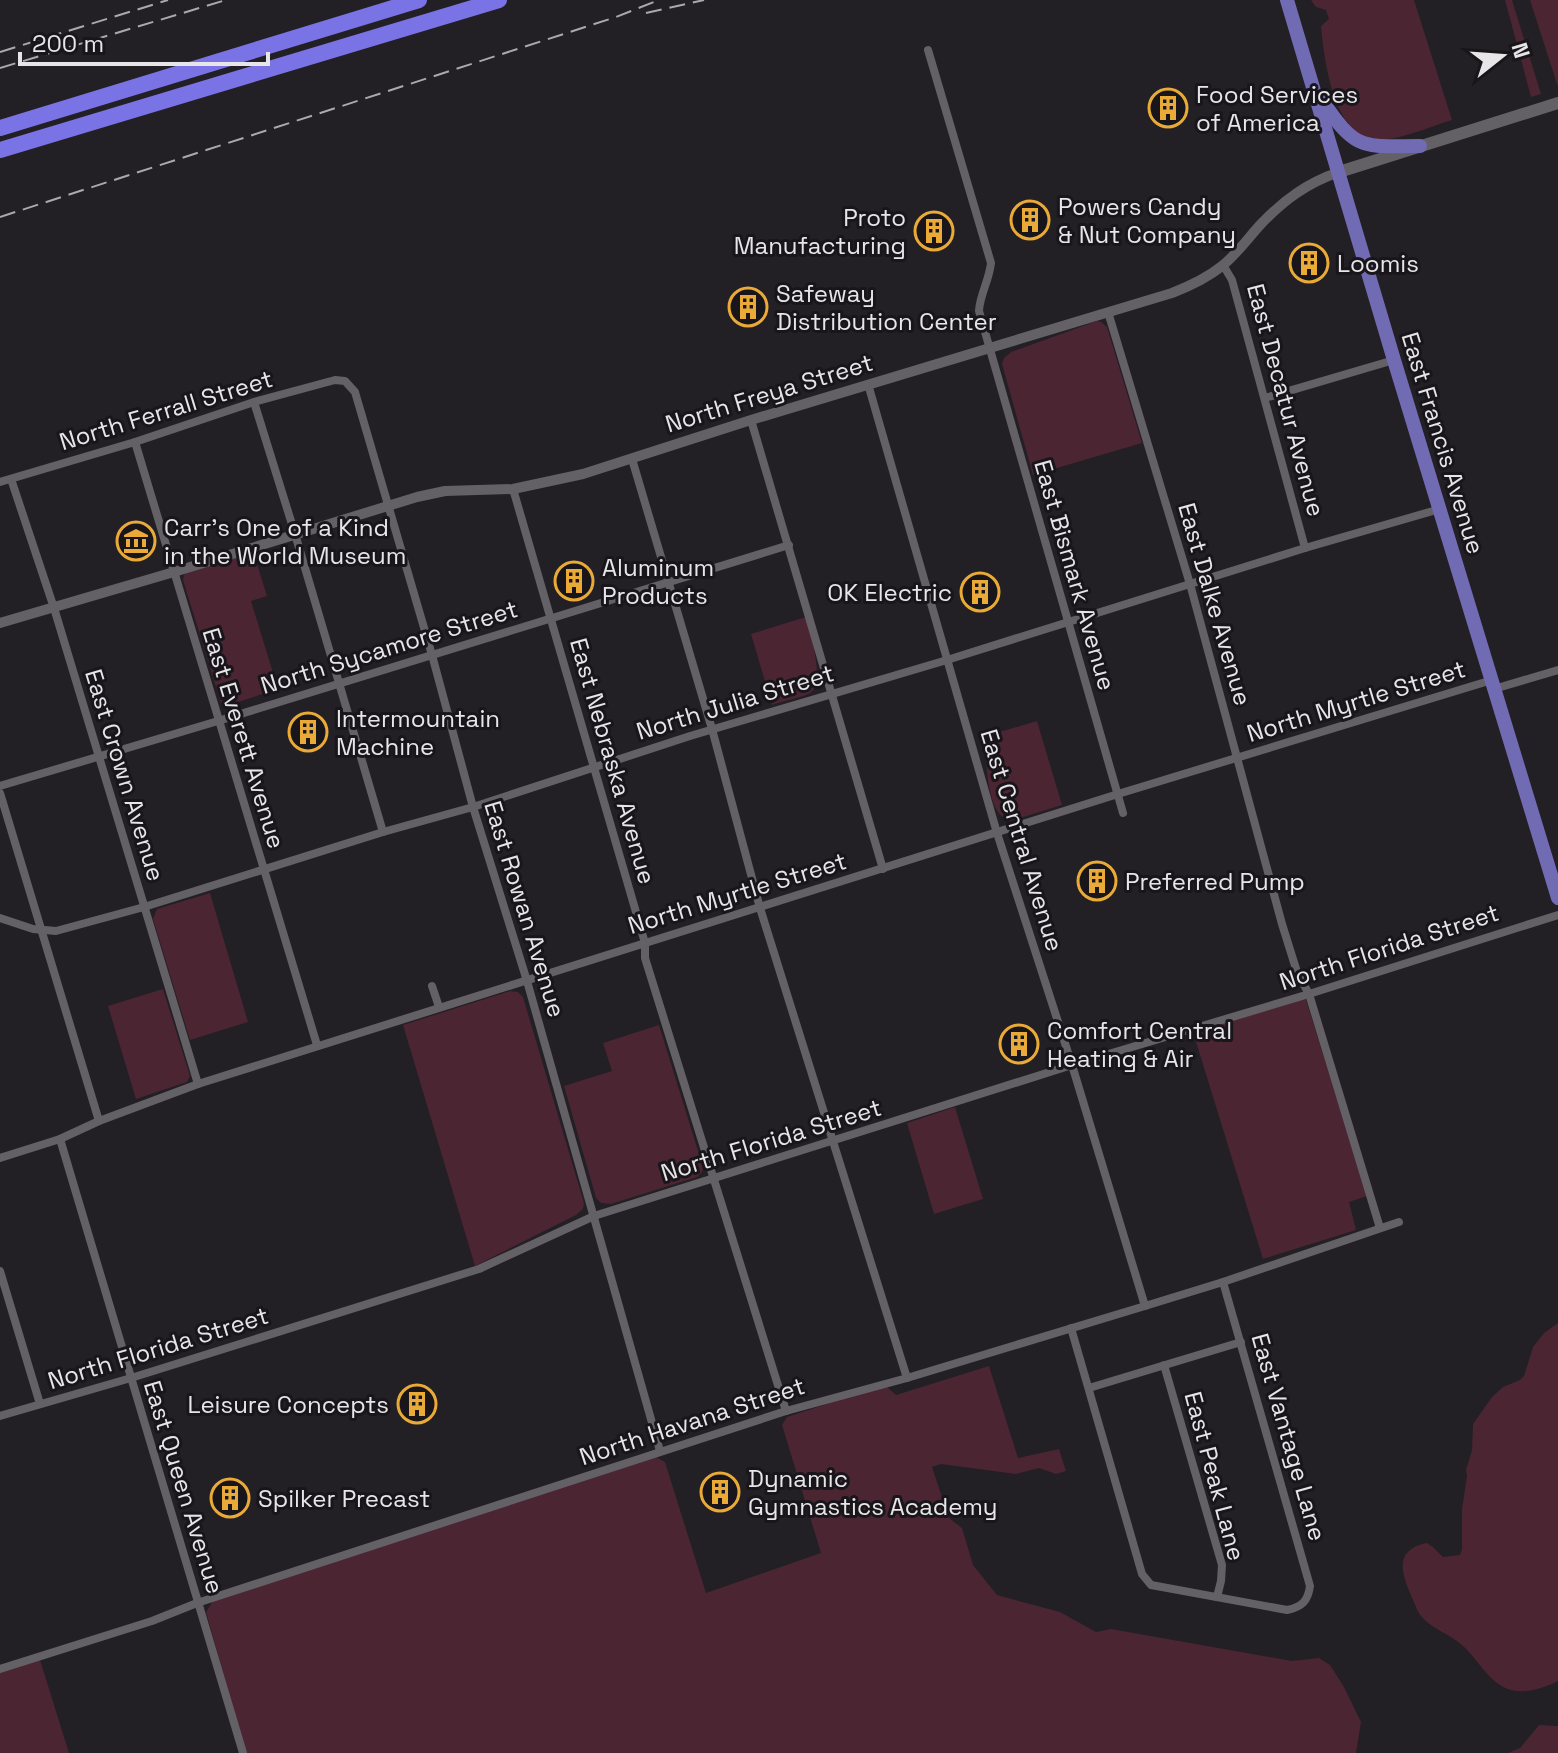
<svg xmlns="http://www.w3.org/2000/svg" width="1558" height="1753" font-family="'Space Grotesk',sans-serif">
<rect width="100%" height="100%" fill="#221f25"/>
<!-- green -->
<g fill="#4b2531">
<path d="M 1311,0 L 1414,0 L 1452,120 C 1429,127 1403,139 1379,140 C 1334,142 1324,59 1321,26 L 1329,19 L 1326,10 L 1316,7 Z"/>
<polygon points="1505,0 1512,0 1541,94 1531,97"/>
<polygon points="1530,0 1558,0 1558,87"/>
<polygon points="1097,321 1101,322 1107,327 1142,443 1033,475 1002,364 1004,358 1011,352"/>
<polygon points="253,551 267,596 251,601 278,689 232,704 231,706 221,703 183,580 184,575 188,572"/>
<path d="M 806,617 C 810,633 826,682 810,693 C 801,698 782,701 772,705 L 751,634 Z"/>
<path d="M 1037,721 L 1062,805 L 1010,821 C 985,814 986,758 986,736 Z"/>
<polygon points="210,893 248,1022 190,1040 153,919 157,909"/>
<polygon points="163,989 190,1076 187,1082 136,1099 108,1006"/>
<polygon points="510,991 518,992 523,997 584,1203 583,1209 576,1215 475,1266 403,1025"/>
<polygon points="1302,998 1306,1000 1367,1196 1349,1202 1356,1230 1263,1259 1193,1032"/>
<polygon points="659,1025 703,1167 702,1172 697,1177 611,1204 601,1203 596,1198 564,1086 612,1071 603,1043"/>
<polygon points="955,1107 983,1199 934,1214 907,1123"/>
<path d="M 1558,1323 L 1558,1681 C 1544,1688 1527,1694 1511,1690 C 1489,1684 1478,1659 1462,1645 C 1450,1634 1432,1629 1422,1617 C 1417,1612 1416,1606 1413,1600 C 1403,1577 1391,1550 1427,1543 L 1433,1547 L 1443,1557 L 1460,1555 L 1462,1549 L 1462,1509 L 1467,1476 L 1466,1470 L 1472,1450 L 1473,1424 L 1492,1397 L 1503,1387 L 1520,1380 L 1524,1376 L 1533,1347 L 1544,1333 Z"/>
<polygon points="989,1366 1018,1458 1059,1449 1066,1471 1056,1474 1039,1468 1016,1474 941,1464 932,1467 949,1518 962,1528 973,1565 997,1595 1060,1612 1096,1632 1111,1629 1292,1661 1319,1658 1330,1665 1344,1687 1361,1722 1356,1753 246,1753 206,1612 213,1601 656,1457 665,1462 706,1593 821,1553 782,1425 787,1417 885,1385 896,1395"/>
<polygon points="40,1660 69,1753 0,1753 0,1672"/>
<polygon points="1539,1725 1558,1726 1558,1753 1508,1753 1520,1748"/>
</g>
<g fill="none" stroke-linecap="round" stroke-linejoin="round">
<!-- minor -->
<g stroke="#636066" stroke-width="8">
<path d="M 928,50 L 991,263 C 989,281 980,294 979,311 L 1123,813"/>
<polyline points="1223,265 1232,280 1305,548"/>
<polyline points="1108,312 1190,584 1282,924 1297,972 1309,994 1380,1228"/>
<polyline points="868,384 997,833 1072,1065 1145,1306"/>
<polyline points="1265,398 1394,360"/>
<polyline points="254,402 295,534 383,832"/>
<polyline points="751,420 883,869"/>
<polyline points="135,442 317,1045"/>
<polyline points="632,459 712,729 760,908 907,1378"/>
<polyline points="11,479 54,608 198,1084"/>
<polyline points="0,482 135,442 254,402 335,380 345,381 355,392 432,655 473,807 527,981 660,1451"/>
<polyline points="513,489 645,943 645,958 786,1411"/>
<polyline points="1494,689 1558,670"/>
<polyline points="0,786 218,721 789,545"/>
<polyline points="0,793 99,1121"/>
<polyline points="0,918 33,929 56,931 144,907 383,832 473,807 690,736 947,660 1305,548 1440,509"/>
<polyline points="432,986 439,1007"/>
<polyline points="60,1139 243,1753"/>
<polyline points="0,1158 60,1139 99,1121 198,1084 1118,794 1492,680"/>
<polyline points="0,1271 40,1404"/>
<path d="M 1071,1328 L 1142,1574 L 1151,1585 L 1287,1610 C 1302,1607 1308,1601 1310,1586 L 1223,1282"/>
<polyline points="1164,1365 1222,1565 1221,1581 1217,1597"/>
<polyline points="1089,1388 1241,1342"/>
<polyline points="0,1416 131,1378 479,1269 594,1216 1072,1065 1309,994 1558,915"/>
<polyline points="0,1669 152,1621 197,1603 786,1411 907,1378 1145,1306 1223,1282 1399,1222"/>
</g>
<!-- tertiary -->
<path stroke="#636066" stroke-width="10" d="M 0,623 L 174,572 L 417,497 L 445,491 L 513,489 L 583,474 L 751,420 L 1172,293 C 1190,286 1207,278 1222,266 C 1237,254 1248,238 1261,224 C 1284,200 1307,183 1339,172"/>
<!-- secondary -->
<polyline stroke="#636066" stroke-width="12" points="1339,172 1558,103"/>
<!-- primary -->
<g stroke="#716bb3" stroke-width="14">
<polyline points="1287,0 1394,360 1558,898"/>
<path d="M 1323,102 C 1357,152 1363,146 1420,146"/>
</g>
<!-- motorway -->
<g stroke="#7a73e6" stroke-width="16">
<polyline points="0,128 419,0"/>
<polyline points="0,150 499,0"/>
</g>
<!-- rail -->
<g stroke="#aba9ad" stroke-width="2" stroke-dasharray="16 8" stroke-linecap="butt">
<polyline points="646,13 704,0"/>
<polyline points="0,52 168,0"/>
<polyline points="0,68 226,0"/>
<polyline points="0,217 616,17 659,0"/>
</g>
</g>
<!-- icons -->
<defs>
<symbol id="building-ring" viewBox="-11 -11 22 22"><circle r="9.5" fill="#19161b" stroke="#e9aa38" stroke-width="1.5"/><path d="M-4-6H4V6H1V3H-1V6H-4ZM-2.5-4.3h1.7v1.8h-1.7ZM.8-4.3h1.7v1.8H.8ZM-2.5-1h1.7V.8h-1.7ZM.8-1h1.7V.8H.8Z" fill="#e9aa38"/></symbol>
<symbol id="museum-ring" viewBox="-11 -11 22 22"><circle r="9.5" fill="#19161b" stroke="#e9aa38" stroke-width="1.5"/><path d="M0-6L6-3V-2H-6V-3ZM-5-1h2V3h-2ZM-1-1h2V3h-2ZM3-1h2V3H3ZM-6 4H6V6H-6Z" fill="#e9aa38"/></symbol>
</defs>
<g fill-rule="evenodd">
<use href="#building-ring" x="1146" y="86" width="44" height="44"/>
<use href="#building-ring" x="1008" y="198" width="44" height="44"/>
<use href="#building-ring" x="912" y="209" width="44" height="44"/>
<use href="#building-ring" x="1287" y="241" width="44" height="44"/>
<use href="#building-ring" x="726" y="285" width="44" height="44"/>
<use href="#museum-ring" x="114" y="519" width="44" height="44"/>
<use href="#building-ring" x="552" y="559" width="44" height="44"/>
<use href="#building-ring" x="958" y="570" width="44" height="44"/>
<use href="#building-ring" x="286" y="710" width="44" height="44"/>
<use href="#building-ring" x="1075" y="859" width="44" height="44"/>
<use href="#building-ring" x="997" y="1022" width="44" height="44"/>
<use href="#building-ring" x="395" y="1382" width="44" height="44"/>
<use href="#building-ring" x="698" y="1470" width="44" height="44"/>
<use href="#building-ring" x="208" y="1476" width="44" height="44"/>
</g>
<g text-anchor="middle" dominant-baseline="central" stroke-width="6" stroke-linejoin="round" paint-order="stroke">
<!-- poi labels -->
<g font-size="24" fill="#e7e5e8" stroke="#19161b" text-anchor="start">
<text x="1196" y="94">Food Services<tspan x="1196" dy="28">of America</tspan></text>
<text x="1058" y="206">Powers Candy<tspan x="1058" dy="28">&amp; Nut Company</tspan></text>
<text x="906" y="217" text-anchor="end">Proto<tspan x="906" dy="28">Manufacturing</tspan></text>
<text x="1337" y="263">Loomis</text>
<text x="776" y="293">Safeway<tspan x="776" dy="28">Distribution Center</tspan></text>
<text x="164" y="527">Carr's One of a Kind<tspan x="164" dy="28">in the World Museum</tspan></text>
<text x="602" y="567">Aluminum<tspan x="602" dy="28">Products</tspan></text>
<text x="952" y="592" text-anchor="end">OK Electric</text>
<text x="336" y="718">Intermountain<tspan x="336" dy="28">Machine</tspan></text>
<text x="1125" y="881">Preferred Pump</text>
<text x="1047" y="1030">Comfort Central<tspan x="1047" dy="28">Heating &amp; Air</tspan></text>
<text x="389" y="1404" text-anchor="end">Leisure Concepts</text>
<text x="748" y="1478">Dynamic<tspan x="748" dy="28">Gymnastics Academy</tspan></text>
<text x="258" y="1498">Spilker Precast</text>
</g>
<!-- street labels -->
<g font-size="24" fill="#e7e5e8" stroke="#19161b">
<text transform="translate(769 393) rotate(-17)">North Freya Street</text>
<text transform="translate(1286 400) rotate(75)">East Decatur Avenue</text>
<text transform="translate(166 410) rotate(-17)">North Ferrall Street</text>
<text transform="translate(1443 443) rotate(73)">East Francis Avenue</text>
<text transform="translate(1075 575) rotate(74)">East Bismark Avenue</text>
<text transform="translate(1215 604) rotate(74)">East Dalke Avenue</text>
<text transform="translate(389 647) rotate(-17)">North Sycamore Street</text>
<text transform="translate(1356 701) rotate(-17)">North Myrtle Street</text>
<text transform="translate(735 702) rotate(-17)">North Julia Street</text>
<text transform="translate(244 738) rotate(73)">East Everett Avenue</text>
<text transform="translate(613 761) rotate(74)">East Nebraska Avenue</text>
<text transform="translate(125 775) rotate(73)">East Crown Avenue</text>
<text transform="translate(1022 840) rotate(73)">East Central Avenue</text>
<text transform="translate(737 893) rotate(-17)">North Myrtle Street</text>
<text transform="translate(525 909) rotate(73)">East Rowan Avenue</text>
<text transform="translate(1389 947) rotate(-18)">North Florida Street</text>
<text transform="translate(771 1140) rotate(-17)">North Florida Street</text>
<text transform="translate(158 1348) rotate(-17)">North Florida Street</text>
<text transform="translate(692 1421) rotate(-18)">North Havana Street</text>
<text transform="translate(1289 1437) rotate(74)">East Vantage Lane</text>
<text transform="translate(1215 1476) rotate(75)">East Peak Lane</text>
<text transform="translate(184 1487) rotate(73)">East Queen Avenue</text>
</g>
</g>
<!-- north arrow -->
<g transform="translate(1502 56) rotate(73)" stroke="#19161b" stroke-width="6" paint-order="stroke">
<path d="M0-6L14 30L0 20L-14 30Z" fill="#e7e5e8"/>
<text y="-12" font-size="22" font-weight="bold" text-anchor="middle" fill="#e7e5e8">N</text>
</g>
<!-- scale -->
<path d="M20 52v12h248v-12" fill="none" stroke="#e7e5e8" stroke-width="4"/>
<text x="32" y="52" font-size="24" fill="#e7e5e8" stroke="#19161b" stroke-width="6" paint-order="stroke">200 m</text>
</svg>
